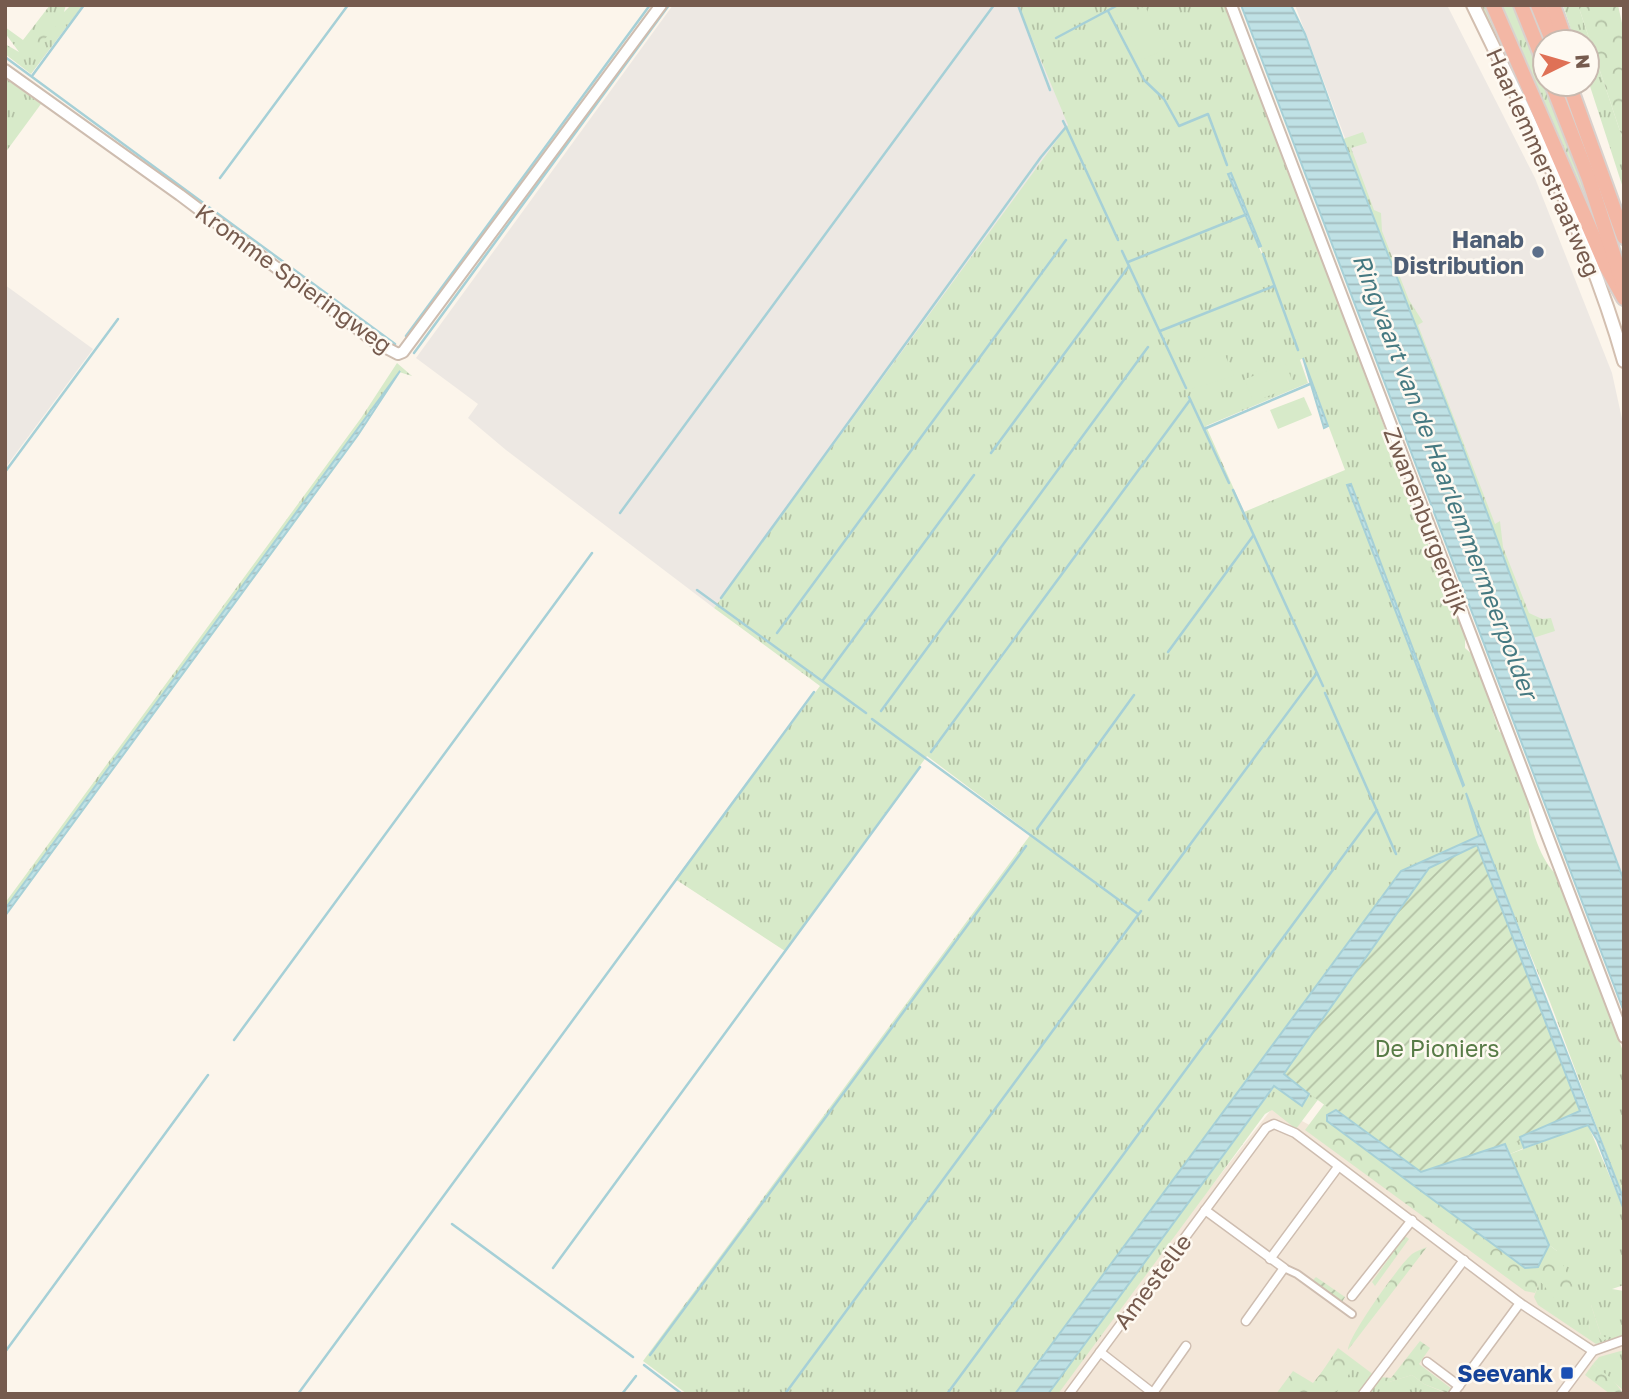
<svg xmlns="http://www.w3.org/2000/svg" width="1629" height="1399" font-family="'Golos Text',sans-serif">
<defs>
<pattern id="grass-tufts" width="24" height="20" patternUnits="userSpaceOnUse" patternTransform="scale(1.75)"><rect width="24" height="20" fill="#d7eac9"/><path d="M3 7l-1-3M5 7V3M7 7l1-3M15 17l-1-3M17 17v-4M19 17l1-3" fill="none" stroke="#b3c1a5"/></pattern>
<pattern id="forest-crowns" width="20" height="18" patternUnits="userSpaceOnUse" patternTransform="scale(1.75)"><rect width="20" height="18" fill="#d7eac9"/><path d="M2 6a3 3 0 1 1 6 0M12 15a3 3 0 1 1 6 0" fill="none" stroke="#b3c1a5"/></pattern>
<pattern id="garden-furrows" width="10" height="10" patternUnits="userSpaceOnUse" patternTransform="scale(1.75)"><rect width="10" height="10" fill="#d7eac9"/><path d="M-1 1l2-2M0 10L10 0M9 11l2-2" fill="none" stroke="#b3c1a5"/></pattern>
<pattern id="water-rules" width="6" height="5" patternUnits="userSpaceOnUse" patternTransform="scale(1.75)"><rect width="6" height="5" fill="#bfe1e5"/><path d="M0 2.5h6" fill="none" stroke="#a0b9bc"/></pattern>
</defs>
<rect width="100%" height="100%" fill="#fcf5eb"/>
<!-- residential -->
<polygon fill="#f3e7d9" points="1274,1106 1416,1182 1624,1301 1624,1394 1049,1394"/>
<!-- industrial -->
<g fill="#ede8e3">
<polygon points="673,5 1018,5 1069,125 714,608 506,450 468,418 478,404 416,358"/>
<polygon points="1295,5 1447,5 1535,178 1612,373 1624,428 1624,880"/>
<polygon points="5,285 93,349 5,468"/>
</g>
<!-- grass -->
<g fill="url(#grass-tufts)" fill-rule="evenodd">
<polygon points="50,5 66,5 64,12 71,5 83,5 31,74 5,54 5,44 19,52 5,33 5,27 23,40"/>
<path d="M 1018,5 L 1227,5 L 1387,434 L 1384,441 L 1465,631 L 1465,648 L 1474,656 L 1499,731 L 1504,736 L 1529,801 C 1527,821 1541,862 1557,875 L 1624,1054 L 1624,1200 L 1550,1002 L 1479,830 L 1479,836 L 1401,871 L 1015,1394 L 687,1394 L 643,1361 L 1031,834 L 927,756 L 785,951 L 675,879 L 820,686 L 714,608 L 1068,125 ZM 1231,173 L 1269,270 L 1244,214 ZM 1303,358 L 1345,470 L 1244,512 L 1206,426 L 1308,383 L 1300,360 ZM 1351,484 L 1463,785 L 1347,485 Z"/>
<polygon points="1480,5 1485,5 1527,104"/>
<polygon points="1502,5 1512,5 1570,145 1596,221"/>
<polygon points="1563,5 1578,5 1624,143 1624,191 1587,77 1587,42 1575,42"/>
<polygon points="5,78 41,104 5,153"/>
<polygon points="1363,132 1367,143 1351,148 1374,210 1381,213 1382,231 1409,300 1423,322 1418,325 1495,524 1500,521 1503,547 1529,613 1542,619 1551,618 1555,631 1533,638 1454,424 1343,139"/>
<polygon points="397,363 412,376 399,372 5,909 5,903 361,418"/>
<polygon points="1275,1086 1302,1105 1309,1094 1320,1097 1296,1129 1272,1110 1265,1114 1058,1394 1048,1394"/>
<path d="M 1588,1125 L 1624,1210 L 1624,1285 L 1612,1289 L 1624,1291 L 1624,1335 L 1596,1344 L 1538,1305 L 1534,1297 L 1540,1280 L 1557,1251 L 1549,1245 L 1510,1154 ZM 1587,1305 L 1591,1305 L 1601,1335 L 1590,1330 Z"/>
<polygon points="1338,1348 1374,1375 1360,1394 1313,1394 1311,1388"/>
<polygon points="1624,1350 1624,1391 1593,1364 1599,1357"/>
<polygon points="1412,1375 1424,1384 1448,1394 1367,1394 1376,1382 1389,1382"/>
</g>
<!-- forest -->
<g fill="url(#forest-crowns)">
<polygon points="1578,5 1618,5 1624,32 1624,143"/>
<polygon points="50,17 56,28 30,53 33,33"/>
<polygon points="1331,1095 1520,1138 1524,1148 1510,1154 1506,1144 1337,1129 1395,1171 1538,1267 1549,1245 1557,1251 1577,1296 1556,1300 1540,1281 1535,1293 1525,1291 1305,1130"/>
<polygon points="1405,1236 1409,1239 1375,1286 1372,1282"/>
<path d="M 1427,1247 L 1348,1350 C 1347,1338 1400,1264 1412,1254 C 1416,1251 1422,1249 1427,1247 Z"/>
<polygon points="1586,1305 1591,1305 1601,1335 1607,1338 1603,1341 1590,1330"/>
<polygon points="1420,1341 1430,1348 1419,1364 1452,1389 1450,1394 1424,1384 1412,1375 1389,1382 1376,1382 1380,1377 1391,1378"/>
<polygon points="1339,1351 1354,1367 1335,1394 1276,1394 1293,1371 1313,1383"/>
<polygon points="1593,1364 1612,1379 1624,1394 1610,1394 1585,1375"/>
</g>
<!-- garden -->
<g fill="url(#garden-furrows)">
<polygon points="1479,840 1586,1115 1424,1178 1281,1073 1427,864"/>
<polygon points="1316,1277 1345,1297 1342,1302 1313,1280"/>
</g>
<!-- pitch -->
<g fill="#d7eac9">
<polygon points="1145,6 1165,49 1142,60 1123,17"/>
<polygon points="1223,350 1234,376 1191,389 1180,368"/>
<polygon points="1286,364 1294,386 1253,402 1245,379"/>
<polygon points="1304,397 1312,415 1278,429 1270,410"/>
</g>
<!-- water -->
<g fill="url(#water-rules)" stroke="#a6d0d7" stroke-width="2">
<polygon points="1241,5 1291,5 1305,34 1343,139 1454,424 1624,881 1624,1012"/>
<polygon points="1231,173 1261,246 1259,247 1228,174"/>
<polygon points="1303,358 1328,426 1324,428"/>
<polygon points="400,371 358,435 5,916 5,909"/>
<polygon points="1351,484 1464,785 1463,786 1347,485"/>
<polygon points="1466,793 1624,1200 1624,1210 1597,1140 1588,1125 1524,1148 1520,1137 1580,1111 1477,845 1429,868 1290,1065 1284,1074 1309,1094 1302,1106 1274,1086 1048,1394 1015,1394 1401,871 1479,836"/>
<polygon points="1336,1110 1421,1172 1505,1144 1549,1245 1538,1267 1525,1268 1327,1121 1327,1115"/>
</g>
<g fill="none" stroke-linecap="round" stroke-linejoin="round">
<!-- stream -->
<g stroke="#a6d0d7" stroke-width="2.5">
<polyline points="1018,5 1050,90"/>
<polyline points="1108,11 1144,80 1164,99 1179,126 1208,114 1227,165"/>
<polyline points="1056,38 1118,5"/>
<polyline points="5,57 395,344"/>
<polyline points="32,76 84,5"/>
<polyline points="1066,127 1118,240"/>
<polyline points="220,178 348,5"/>
<polyline points="1122,251 1186,388"/>
<polyline points="1263,254 1298,350"/>
<polyline points="1128,262 1245,215"/>
<polyline points="1160,331 1274,286"/>
<polyline points="406,336 650,5"/>
<polyline points="414,353 669,5"/>
<polyline points="1189,397 1229,483"/>
<polyline points="1204,429 1310,384"/>
<polyline points="991,453 1129,266"/>
<polyline points="5,472 118,319"/>
<polyline points="1233,490 1323,686"/>
<polyline points="620,513 994,5"/>
<polyline points="697,590 866,713"/>
<polyline points="721,598 1041,157 1066,127 1063,121"/>
<polyline points="777,633 1066,240"/>
<polyline points="1168,652 1253,536"/>
<polyline points="823,680 974,475"/>
<polyline points="1325,693 1396,854"/>
<polyline points="881,711 1148,347"/>
<polyline points="872,719 1138,914"/>
<polyline points="931,752 1190,400"/>
<polyline points="1037,829 1134,695"/>
<polyline points="1149,900 1317,673"/>
<polyline points="234,1040 592,553"/>
<polyline points="452,1224 633,1357"/>
<polyline points="553,1268 920,767"/>
<polyline points="5,1352 208,1075"/>
<polyline points="650,1355 1026,846"/>
<polyline points="644,1365 682,1394"/>
<polyline points="298,1394 814,692"/>
<polyline points="622,1394 636,1376"/>
<polyline points="785,1394 1141,911"/>
<polyline points="947,1394 1377,810"/>
</g>
<defs>
<polyline id="pedestrian" points="1284,1268 1297,1274 1352,1314"/>
<g id="minor">
<polyline points="1205,1210 1284,1268 1246,1321"/>
<polyline points="1270,1259 1338,1167"/>
<polyline points="1352,1296 1412,1220"/>
<polyline points="1100,1352 1154,1394"/>
<polyline points="1427,1362 1459,1386"/>
<polyline points="1153,1393 1186,1346"/>
<polyline points="1069,1394 1266,1128 1274,1124 1295,1133 1520,1303 1593,1351"/>
<polyline points="1363,1394 1464,1260"/>
<polyline points="1453,1394 1520,1303"/>
<polyline points="1561,1394 1593,1351 1624,1340"/>
</g>
<g id="tertiary">
<polyline points="1231,5 1624,1037"/>
<polyline points="5,70 180,195 375,342 398,354 403,352 661,5"/>
</g>
<path id="secondary" d="M 1473,5 C 1529,121 1589,237 1624,361"/>
<g id="motorway">
<polyline points="1493,5 1606,266 1624,298"/>
<polyline points="1521,5 1545,65"/>
<polyline points="1538,5 1553,42"/>
<polyline points="1553,5 1566,42"/>
<polyline points="1552,84 1589,179 1623,284"/>
<polyline points="1569,84 1624,237"/>
</g>
</defs>
<!-- pedestrian casing -->
<use href="#pedestrian" stroke="#cebdb0" stroke-width="10"/>
<!-- minor casing -->
<use href="#minor" stroke="#cebdb0" stroke-width="11"/>
<!-- tertiary casing -->
<use href="#tertiary" stroke="#cebdb0" stroke-width="14"/>
<!-- secondary casing -->
<use href="#secondary" stroke="#d3bfb0" stroke-width="16"/>
<!-- motorway casing -->
<use href="#motorway" stroke="#d9d1cd" stroke-width="18"/>
<!-- pedestrian -->
<use href="#pedestrian" stroke="#fff" stroke-width="6"/>
<!-- minor -->
<use href="#minor" stroke="#fff" stroke-width="8"/>
<!-- tertiary -->
<use href="#tertiary" stroke="#fff" stroke-width="10"/>
<!-- secondary -->
<use href="#secondary" stroke="#fff" stroke-width="12"/>
<!-- motorway -->
<use href="#motorway" stroke="#f3b7a5" stroke-width="14"/>
</g>
<!-- markers -->
<circle fill="#5c6f8a" stroke="#fef9f1" stroke-width="2.5" cx="1538" cy="252" r="7"/>
<rect fill="#1a4fb4" stroke="#fef9f1" stroke-width="2.5" x="1560" y="1366" width="14" height="14" rx="3.5"/>
<g text-anchor="middle" dominant-baseline="central" stroke-width="5" stroke-linejoin="round" paint-order="stroke">
<!-- street labels -->
<g font-size="23" fill="#765b4e" stroke="#fef9f1">
<text transform="translate(1544 162) rotate(66)">Haarlemmerstraatweg</text>
<text transform="translate(294 278) rotate(36)">Kromme Spieringweg</text>
<text transform="translate(1427 521) rotate(69)">Zwanenburgerdijk</text>
<text transform="translate(1152 1281) rotate(-53)">Amestelle</text>
</g>
<!-- service labels -->
<g font-size="23" font-weight="bold" fill="#4e5e75" stroke="#fef9f1" text-anchor="end">
<text x="1524" y="239">Hanab<tspan x="1524" dy="26">Distribution</tspan></text>
</g>
<!-- park labels -->
<g font-size="23" fill="#577b46" stroke="#fef9f1">
<text x="1437" y="1048">De Pioniers</text>
</g>
<!-- transit labels -->
<g font-size="23" font-weight="bold" fill="#164399" stroke="#fef9f1" text-anchor="end">
<text x="1553" y="1373">Seevank</text>
</g>
<!-- water labels -->
<g font-size="24" font-style="italic" fill="#457981" stroke="#fef9f1">
<text transform="translate(1446 476) rotate(69)">Ringvaart van de Haarlemmermeerpolder</text>
</g>
</g>
<!-- border -->
<rect width="1629" height="1399" fill="none" stroke="#765b4e" stroke-width="14"/>
<!-- north arrow -->
<g transform="translate(1566 63) rotate(85)"><circle r="33" fill="#fef9f1" stroke="#c8bab0" stroke-width="2"/>
<path d="M0-5L12 26L0 18L-12 26Z" fill="#df7156"/>
<text y="-10" font-size="19" font-weight="bold" text-anchor="middle" fill="#765b4e">N</text>
</g>
</svg>
